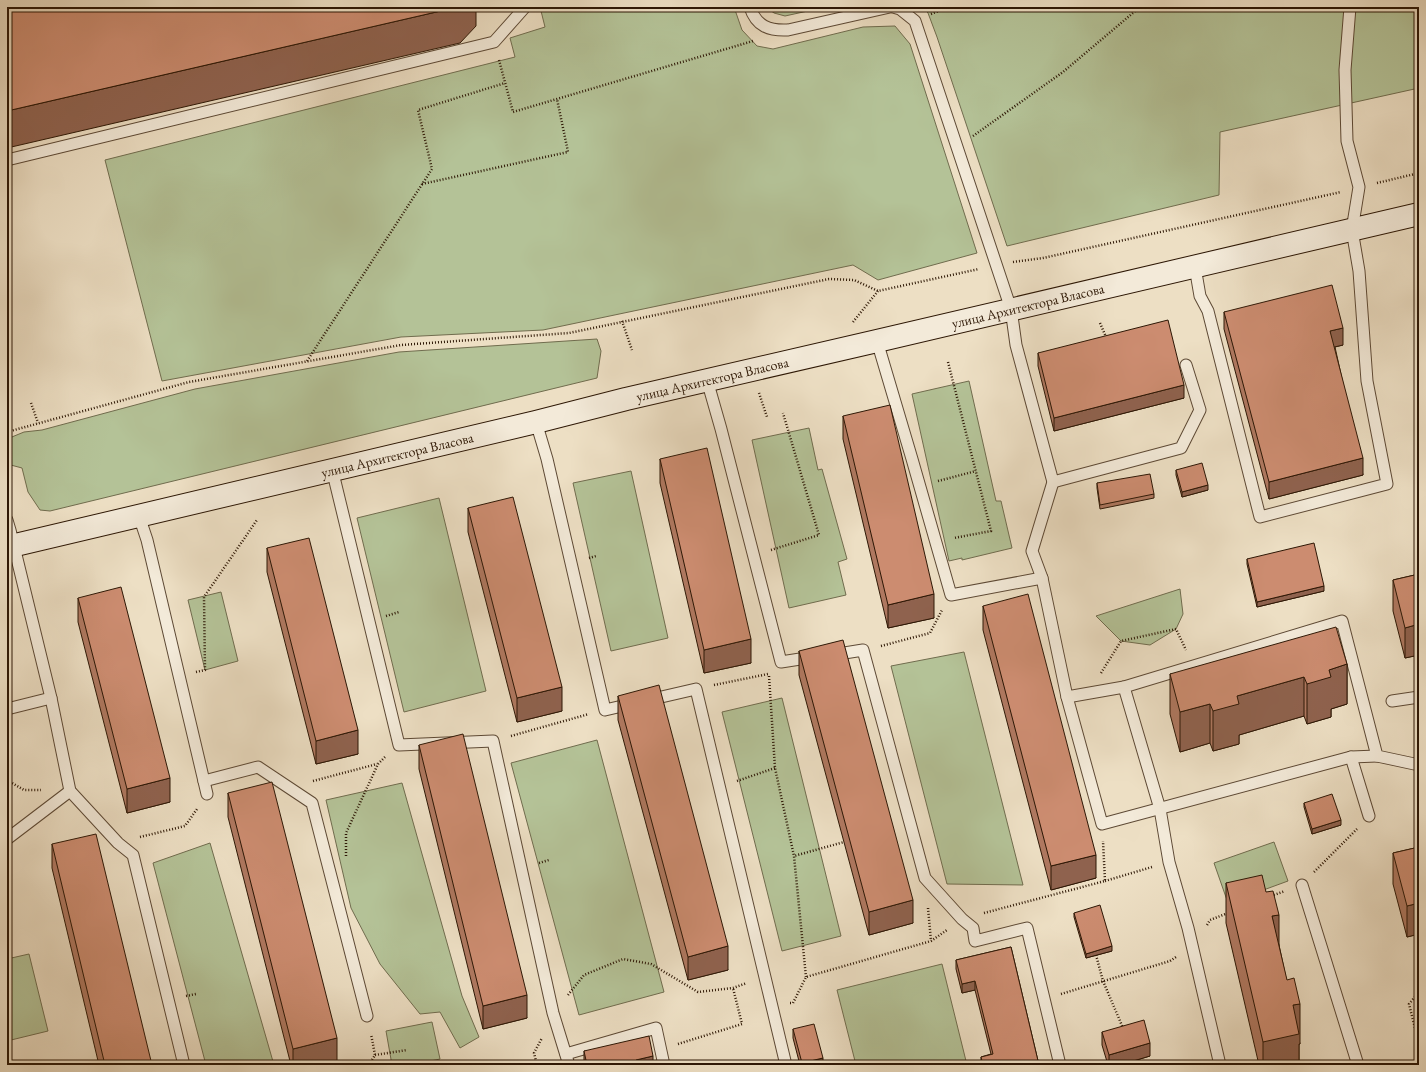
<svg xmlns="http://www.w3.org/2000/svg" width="1426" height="1072" font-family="'EB Garamond',serif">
<rect width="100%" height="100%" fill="#eddfc4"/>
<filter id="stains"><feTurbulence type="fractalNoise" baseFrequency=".005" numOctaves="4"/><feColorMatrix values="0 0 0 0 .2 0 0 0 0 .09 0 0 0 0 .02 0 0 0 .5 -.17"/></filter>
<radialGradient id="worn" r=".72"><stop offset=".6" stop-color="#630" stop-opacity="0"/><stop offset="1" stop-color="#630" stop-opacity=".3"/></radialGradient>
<!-- green -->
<g fill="#b4c297" stroke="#706c4e">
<polygon points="540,7 734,7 742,30 757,46 773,49 863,27 895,26 910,44 977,253 878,280 853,265 543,330 401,337 162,381 105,160 515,57 510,38 545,27"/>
<polygon points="766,7 826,7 785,16 774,13"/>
<polygon points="923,7 1419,7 1419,88 1220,132 1219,195 1007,246 937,37 928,13"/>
<polygon points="597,339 601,351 597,378 50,511 40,510 28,492 22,468 7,464 7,439 24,432 42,430 195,389 399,352"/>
<polygon points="969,381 996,501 1001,501 1012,548 962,560 962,558 949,561 912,394"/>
<polygon points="809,428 818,470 822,469 847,559 838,562 846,595 789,608 752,440"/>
<polygon points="631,471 668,638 611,651 573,483"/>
<polygon points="439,498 486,691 404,712 357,518"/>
<polygon points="1180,589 1183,614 1176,629 1150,645 1121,641 1096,616"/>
<polygon points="221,592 238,661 205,670 188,600"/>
<polygon points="964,652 1023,885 947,884 891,666"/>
<polygon points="782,698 841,936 782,951 722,712"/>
<polygon points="597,740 664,992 579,1015 511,763"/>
<polygon points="402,783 462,996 479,1037 460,1048 440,1012 420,1014 380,964 351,908 326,800"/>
<polygon points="1274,842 1288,881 1228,903 1214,863"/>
<polygon points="210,843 274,1065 206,1065 153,863"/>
<polygon points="29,954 48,1031 7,1041 7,959"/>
<polygon points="942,964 967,1065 856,1065 837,990"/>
<polygon points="432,1022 440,1059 412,1065 392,1065 386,1031"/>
</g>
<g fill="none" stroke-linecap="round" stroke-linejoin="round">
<defs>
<g id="lane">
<path d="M 750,7 C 756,26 769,31 788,30 L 890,7"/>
<polyline points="893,7 900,9 915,21 1011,309 1016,345 1053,482 1181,448 1200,410 1186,365"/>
<polyline points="7,160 494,42 525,7"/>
<polyline points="1195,267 1200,296 1208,311 1260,517 1387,484 1367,381 1359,271 1352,230 1359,187 1347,141 1345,70 1350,7"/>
<polyline points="877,341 912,459 951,595 1042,578 1067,697 1124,687 1342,621 1377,756 1419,765"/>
<polyline points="707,380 721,429 781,662 813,657"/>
<polyline points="536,422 547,459 605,710 696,689 786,1065"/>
<polyline points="332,469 399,745 493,741 553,1013 569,1065"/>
<polyline points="139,516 147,540 207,794"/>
<polyline points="7,520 10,530 51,698 70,791 118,843 133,855 184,1065"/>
<polyline points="1042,578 1032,551 1053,482"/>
<polyline points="832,655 863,650 925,878 962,919 973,928 975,941 1027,928 1060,1065"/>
<polyline points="1124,687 1160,809 1169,862 1188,928 1220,1065"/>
<polyline points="1067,697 1102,824 1351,757 1377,756"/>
<polyline points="1392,701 1419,697"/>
<polyline points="7,709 51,698"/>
<polyline points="1351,757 1369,816"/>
<polyline points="204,781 258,767 312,803 367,1016"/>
<polyline points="7,839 70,791"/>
<polyline points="1302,885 1358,1065"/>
<polyline points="566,1054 656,1028 664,1065"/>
</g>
<g id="secondary">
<path id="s1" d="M 7,547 L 536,422 L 626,399 L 877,341 L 1419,214"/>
</g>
</defs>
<!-- lane casing -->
<use href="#lane" stroke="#5d4935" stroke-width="13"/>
<!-- secondary casing -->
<use href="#secondary" stroke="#2d1705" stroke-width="24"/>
<!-- path -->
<g stroke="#2d1705" stroke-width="2.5" stroke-dasharray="1 2" stroke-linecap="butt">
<polyline points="931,14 949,7"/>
<polyline points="499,60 513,112 753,41"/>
<polyline points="973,136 1063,72 1140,7"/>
<polyline points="1377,183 1419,173"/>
<polyline points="422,184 568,152 557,99"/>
<polyline points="1013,262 1043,258 1341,192"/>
<polyline points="622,321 632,350"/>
<polyline points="853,322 878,291"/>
<polyline points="1100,323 1106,337"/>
<polyline points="307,361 432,169 418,110 505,83"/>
<polyline points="948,362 991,531 954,538"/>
<polyline points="759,393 767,417"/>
<polyline points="31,403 38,423"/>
<polyline points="7,432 189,382 401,345 569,333 829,279 854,280 878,291 979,269"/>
<polyline points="938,481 976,471"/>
<polyline points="771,550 819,535 783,413"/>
<polyline points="589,558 596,556"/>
<polyline points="386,616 399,612"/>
<polyline points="881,646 930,633 942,610"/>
<polyline points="196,672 205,670 204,597 257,520"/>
<polyline points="1101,673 1121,641 1176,629 1186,650"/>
<polyline points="769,676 775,768 794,856"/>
<polyline points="714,685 768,674"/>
<polyline points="511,736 589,714"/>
<polyline points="7,780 24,790 41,790"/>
<polyline points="313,781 377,764"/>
<polyline points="737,781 775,768"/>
<polyline points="140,837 185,826 197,809"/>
<polyline points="346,856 346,833 378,764 385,757"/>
<polyline points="539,863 549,860"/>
<polyline points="1314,872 1357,829"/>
<polyline points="1105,881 1152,867"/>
<polyline points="1271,896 1285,891"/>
<polyline points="928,908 931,941"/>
<polyline points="984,913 1105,881 1103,841"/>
<polyline points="1207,925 1210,920 1228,913"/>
<polyline points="1096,955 1103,981 1123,1028"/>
<polyline points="806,977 794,856 844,842"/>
<polyline points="1419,992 1409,1004 1419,1044"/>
<polyline points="1061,994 1170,961 1176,957"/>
<polyline points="568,995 584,975 623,959 651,964 698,992 733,988 747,983"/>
<polyline points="186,996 196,994"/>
<polyline points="790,1003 793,1003 806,977 931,941 947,930"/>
<polyline points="678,1044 742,1024 733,988"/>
<polyline points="375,1055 407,1050"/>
<polyline points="369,1065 375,1055 371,1034"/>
<polyline points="537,1065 534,1053 542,1038"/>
</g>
<!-- lane -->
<use href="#lane" stroke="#f3ead9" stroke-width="11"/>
<!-- secondary -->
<use href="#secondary" stroke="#f3ead9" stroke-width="22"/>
</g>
<!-- wall -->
<g fill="#af7860" stroke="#2d1705">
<polygon points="1224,312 1343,345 1335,347 1363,475 1269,499 1224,329"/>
<polygon points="1038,353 1184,398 1054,431 1038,366"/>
<polygon points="843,416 934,618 888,628 843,439"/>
<polygon points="660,459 751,663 704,673 660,483"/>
<polygon points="1176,470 1208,490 1182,497 1176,475"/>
<polygon points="1097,483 1154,494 1154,498 1100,509 1097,488"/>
<polygon points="468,508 562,711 517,722 468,532"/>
<polygon points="267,548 358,754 316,764 267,572"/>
<polygon points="1247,559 1324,591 1257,607 1247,564"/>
<polygon points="1419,574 1419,655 1405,658 1393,611 1393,580"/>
<polygon points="78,598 170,802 127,813 78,622"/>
<polygon points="983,606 1096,878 1051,890 983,630"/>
<polygon points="799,651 913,923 869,935 799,675"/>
<polygon points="1347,664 1347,704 1331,709 1331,717 1307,724 1304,716 1239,735 1239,744 1213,751 1210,743 1180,752 1170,714 1170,674"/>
<polygon points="618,696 728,970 688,980 618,720"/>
<polygon points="419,745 527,1018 483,1029 419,769"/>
<polygon points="228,793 337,1062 324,1065 291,1065 228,817"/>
<polygon points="1304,803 1341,825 1312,834 1304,807"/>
<polygon points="52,844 152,1065 99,1065 52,868"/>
<polygon points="1419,847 1419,934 1407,937 1393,884 1393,853"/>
<polygon points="1226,883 1266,892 1279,945 1300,1044 1299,1044 1299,1065 1259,1065 1226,923"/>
<polygon points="1074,913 1112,951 1086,958 1074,917"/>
<polygon points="1011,947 1039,1065 981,1065 981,1057 991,1054 975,990 962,993 956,969 956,960"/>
<polygon points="793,1029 823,1065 800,1065 793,1038"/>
<polygon points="1102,1032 1150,1056 1120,1065 1108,1065 1102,1045"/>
<polygon points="584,1051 653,1065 584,1065"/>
</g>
<!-- shaded-wall -->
<g fill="#8f624e" stroke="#2d1705">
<polygon points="458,7 476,7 476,26 460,43 7,148 7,111"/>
<polygon points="1343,328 1343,345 1330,348 1330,331"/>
<polygon points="1184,385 1184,398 1054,431 1054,418"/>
<polygon points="1363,458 1363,475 1269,499 1269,482"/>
<polygon points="1208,485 1208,490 1182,497 1182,492"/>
<polygon points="1324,586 1324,591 1257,607 1257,602"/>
<polygon points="934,594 934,618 888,628 888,605"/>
<polygon points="1419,624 1419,655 1405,658 1405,628"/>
<polygon points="751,639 751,663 704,673 704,650"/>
<polygon points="1347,664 1347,704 1331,709 1331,717 1307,724 1307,684 1329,670"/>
<polygon points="1304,677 1304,716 1239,735 1239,744 1213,751 1213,711 1237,696"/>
<polygon points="562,687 562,711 517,722 517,698"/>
<polygon points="1210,704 1210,743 1180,752 1180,712"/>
<polygon points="358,730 358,754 316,764 316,741"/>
<polygon points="170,778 170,802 127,813 127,789"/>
<polygon points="1341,820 1341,825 1312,834 1312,829"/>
<polygon points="1096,855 1096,878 1051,890 1051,866"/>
<polygon points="913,900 913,923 869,935 869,912"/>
<polygon points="1419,903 1419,934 1407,937 1407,906"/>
<polygon points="1279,915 1279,954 1272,916"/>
<polygon points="728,946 728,970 688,980 688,957"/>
<polygon points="1112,946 1112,951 1086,958 1086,954"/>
<polygon points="975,981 975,990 962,993 962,984"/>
<polygon points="527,995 527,1018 483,1029 483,1006"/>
<polygon points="1300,1004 1300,1044 1299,1044 1299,1065 1263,1065 1263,1042 1293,1005"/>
<polygon points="337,1038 337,1062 324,1065 293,1065 293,1049"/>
<polygon points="1150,1043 1150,1056 1120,1065 1109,1065 1109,1055"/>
<polygon points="653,1056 653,1065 636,1065 636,1060"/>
<polygon points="823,1058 823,1065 802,1065 802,1063"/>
</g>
<!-- building -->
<g fill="#cc8c70" stroke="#2d1705">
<polygon points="7,7 458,7 7,111"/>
<polygon points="1332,285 1343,328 1330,331 1363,458 1269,482 1224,312"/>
<polygon points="1168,320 1184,385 1054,418 1038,353"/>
<polygon points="890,405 934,594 888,605 843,416"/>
<polygon points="707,448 751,639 704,650 660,459"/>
<polygon points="1202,463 1208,485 1182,492 1176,470"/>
<polygon points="1150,474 1154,494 1100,505 1097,483"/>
<polygon points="513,497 562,687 517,698 468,508"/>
<polygon points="309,538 358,730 316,741 267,548"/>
<polygon points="1314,543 1324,586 1257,602 1247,559"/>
<polygon points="1419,574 1419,624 1405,628 1393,580"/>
<polygon points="121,587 170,778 127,789 78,598"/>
<polygon points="1028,594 1096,855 1051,866 983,606"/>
<polygon points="1336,627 1347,664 1329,670 1331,677 1307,684 1304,677 1237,696 1239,704 1213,711 1210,704 1180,712 1170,674"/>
<polygon points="843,640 913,900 869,912 799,651"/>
<polygon points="659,685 728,946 688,957 618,696"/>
<polygon points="463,734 527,995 483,1006 419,745"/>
<polygon points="272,782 337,1038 293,1049 228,793"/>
<polygon points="1332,794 1341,820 1312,829 1304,803"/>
<polygon points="96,834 152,1065 105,1065 52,844"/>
<polygon points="1419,847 1419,903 1407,906 1393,853"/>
<polygon points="1262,875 1266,892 1273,891 1279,915 1272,916 1287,980 1294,978 1300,1004 1293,1005 1299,1034 1263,1042 1226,883"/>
<polygon points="1100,905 1112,946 1086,954 1074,913"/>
<polygon points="1011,947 1039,1065 983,1065 981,1057 993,1054 975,981 962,984 956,960"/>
<polygon points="1144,1020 1150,1043 1109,1055 1102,1032"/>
<polygon points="814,1024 823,1058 802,1063 793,1029"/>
<polygon points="649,1036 653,1056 636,1060 638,1065 587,1065 584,1051"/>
</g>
<g text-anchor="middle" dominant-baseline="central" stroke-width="3" stroke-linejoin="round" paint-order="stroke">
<!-- street labels -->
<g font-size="14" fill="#2d1705" stroke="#f3ead9">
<text stroke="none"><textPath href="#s1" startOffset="1049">улица Архитектора Власова</textPath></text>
<text stroke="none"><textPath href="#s1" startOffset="725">улица Архитектора Власова</textPath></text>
<text stroke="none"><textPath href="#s1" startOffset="401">улица Архитектора Власова</textPath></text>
</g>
</g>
<!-- margin -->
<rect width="1426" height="1072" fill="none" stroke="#eddfc4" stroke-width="24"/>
<rect x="8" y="8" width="1410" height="1056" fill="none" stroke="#2d1705" stroke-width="2"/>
<rect x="12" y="12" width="1402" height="1048" fill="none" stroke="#2d1705"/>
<rect width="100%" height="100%" filter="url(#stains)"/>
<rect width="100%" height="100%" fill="url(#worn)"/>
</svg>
